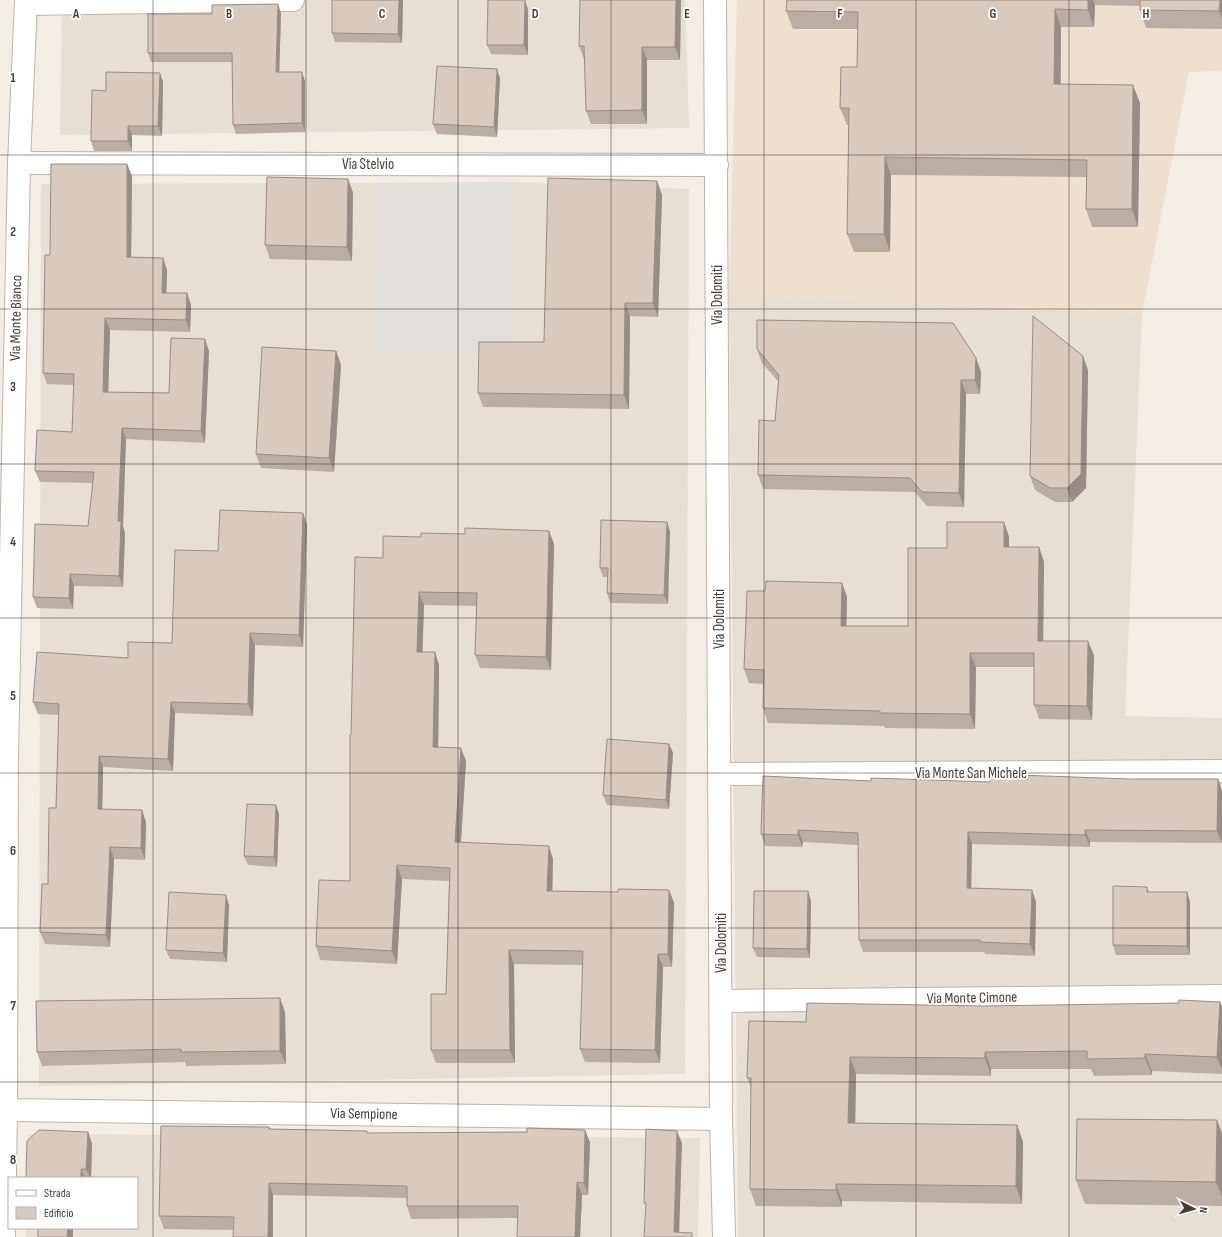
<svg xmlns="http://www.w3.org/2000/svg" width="1222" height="1237" font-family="'Sofia Sans Condensed',sans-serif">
<rect width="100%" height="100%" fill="#f3ede6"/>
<!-- residential -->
<g fill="#e7ded4">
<polygon points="62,0 685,0 689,128 60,135"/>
<polygon points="514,182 689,189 685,1074 39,1086 41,184 375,183 374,350 513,351"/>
<polygon points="729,295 1142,314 1125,716 1222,718 1222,1237 738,1237"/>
<polygon points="28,1134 700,1138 698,1237 26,1237 26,1228 137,1228 137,1178 27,1178"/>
</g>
<!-- education -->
<polygon fill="#ede0d0" points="737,0 1222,0 1222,71 1189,72 1142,314 729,295"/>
<!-- parking -->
<polygon fill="#e1dedb" points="514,182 513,352 374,351 375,183"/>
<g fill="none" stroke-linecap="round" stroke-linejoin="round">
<defs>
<g id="minor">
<polyline points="715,0 721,1119 724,1237"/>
<polyline points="26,4 293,0"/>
<polyline points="19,163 717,165"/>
<polyline points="720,774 1222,771"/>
<polyline points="721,1001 1222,996"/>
<polyline points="6,1110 721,1119"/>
<polyline points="4,1237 6,1110 7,756 19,163 26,0"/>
</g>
</defs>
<!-- minor casing -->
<use href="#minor" stroke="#bfb4a9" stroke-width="24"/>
<!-- minor -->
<use href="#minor" stroke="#fff" stroke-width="22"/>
</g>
<!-- wall -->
<g fill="#baaea4">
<polygon points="403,0 402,43 335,42 332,33"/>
<polygon points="525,0 528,10 528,55 491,54 487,45"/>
<polygon points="681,0 680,60 647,60 647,124 591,124 586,111 585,59 584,59 579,46"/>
<polygon points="787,0 1222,0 1222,29 1146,28 1140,10 1140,6 1095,5 1094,27 1061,27 1061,84 1140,103 1138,227 1092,227 1086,209 1086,177 891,175 890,252 854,252 847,234 849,125 847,125 840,108 857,67 858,29 793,29 786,11"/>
<polygon points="281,13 279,72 305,81 305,132 236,134 233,125 232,62 151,62 148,53 212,14"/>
<polygon points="160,73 163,82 162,136 132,135 132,151 94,151 91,141 106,91"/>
<polygon points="500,78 497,137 437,134 433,124"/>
<polygon points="127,164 132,176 131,257 163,258 167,270 166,293 187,293 191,305 190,332 110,330 108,392 169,393 209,351 205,443 126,439 123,526 125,533 123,587 74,586 73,609 37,608 33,597 88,526 93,483 40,482 35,471 72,432 74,385 47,384 43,373 50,255"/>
<polygon points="348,179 353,193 352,261 270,259 265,245"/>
<polygon points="657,181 662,195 658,317 630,316 629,409 483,407 478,393 544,342"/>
<polygon points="757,349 976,358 981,372 980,394 966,394 964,507 927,506 915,492 763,489 758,475 775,421 779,382 762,363"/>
<polygon points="336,351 341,365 334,472 261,468 256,454"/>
<polygon points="1088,370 1086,488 1072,502 1055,502 1035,490 1030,476"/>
<polygon points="303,513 307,525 303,647 255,645 253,716 175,713 173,771 103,767 102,809 146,822 145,860 114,859 110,947 45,944 40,932 48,884 56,808 59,715 38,714 33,702 128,658 172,643 218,551"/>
<polygon points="667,522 670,532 668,604 610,603 607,593 608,577 603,577 600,568"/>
<polygon points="1004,522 1009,537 1009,547 1039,547 1044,562 1043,641 1094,655 1092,720 1039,719 1034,705 1034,667 976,667 975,729 885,728 884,726 768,723 763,708 764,684 749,683 744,669 765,591 842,583 847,597 846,626 908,626 947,548"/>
<polygon points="549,531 554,544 551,670 480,668 475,655 477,606 424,605 422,652 435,652 439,665 438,747 466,761 461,842 553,859 552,891 618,892 669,890 674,903 672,967 663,967 660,1063 585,1062 580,1049 583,965 514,964 515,1063 436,1063 431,1050 446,994 449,881 402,879 397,964 320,960 316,946 350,881 351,735 383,558 421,537"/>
<polygon points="669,744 673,753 669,809 607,805 603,795"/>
<polygon points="1130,779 1218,779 1222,791 1222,843 1090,842 1090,847 972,844 971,888 1032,890 1036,902 1035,956 985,954 984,952 863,952 859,940 858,845 803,842 802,847 765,846 761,834 871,781 990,782"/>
<polygon points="279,814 277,867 248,865 244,856"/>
<polygon points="1147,887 1149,892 1187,892 1190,902 1190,955 1116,955 1113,945"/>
<polygon points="808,891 811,901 810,958 757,957 753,948"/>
<polygon points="229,905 227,962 170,959 166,950"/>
<polygon points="1222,1006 1222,1074 1152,1071 1152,1075 1094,1076 1091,1069 991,1069 991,1076 856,1074 855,1123 1017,1125 1023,1142 1022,1204 842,1201 842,1207 756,1206 750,1189 751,1088 747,1078 806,1022"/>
<polygon points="285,1012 286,1064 186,1066 185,1062 42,1066 37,1052"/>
<polygon points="269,1127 270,1129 590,1142 588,1195 582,1195 580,1237 517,1237 518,1218 411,1219 407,1206 407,1198 273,1195 273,1237 233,1237 234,1230 164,1229 159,1216"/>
<polygon points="88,1132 92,1144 91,1178 26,1178"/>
<polygon points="1222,1133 1222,1206 1085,1204 1076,1180"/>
</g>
<!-- shaded-wall -->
<g fill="#978d86">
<polygon points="399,0 403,0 402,43 398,34"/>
<polygon points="525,0 528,10 528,55 524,45"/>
<polygon points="676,0 681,0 680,60 675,47"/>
<polygon points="1088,0 1093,0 1095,5 1094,27 1088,10"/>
<polygon points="1220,0 1222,0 1222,18 1219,11"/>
<polygon points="278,4 281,13 279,81 276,72"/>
<polygon points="1055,9 1061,27 1060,102 1054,84"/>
<polygon points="642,47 647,60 647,124 642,110"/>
<polygon points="497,69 500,78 497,137 494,127"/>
<polygon points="302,72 305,81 305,132 302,123"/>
<polygon points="160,73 163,82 162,136 158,126"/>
<polygon points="1133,85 1140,103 1138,227 1132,209"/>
<polygon points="128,126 132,135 132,151 128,141"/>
<polygon points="885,157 891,175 890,252 884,234"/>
<polygon points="127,164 132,176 131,269 127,257"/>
<polygon points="348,179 353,193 352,261 347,247"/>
<polygon points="657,181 662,195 658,317 653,303"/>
<polygon points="163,258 167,270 166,304 162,293"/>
<polygon points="187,293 191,305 190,332 186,320"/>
<polygon points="625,303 630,316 629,409 624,395"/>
<polygon points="105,318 110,330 108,404 103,392"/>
<polygon points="205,339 209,351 205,443 201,431"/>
<polygon points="336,351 341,365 334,472 329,458"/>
<polygon points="1083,356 1088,370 1086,488 1072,502 1067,488"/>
<polygon points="976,358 981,372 980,394 975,380"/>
<polygon points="961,380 966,394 964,507 959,493"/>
<polygon points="122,428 126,439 123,526 125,533 123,587 119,576 118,521"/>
<polygon points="303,513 307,525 303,647 299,635"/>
<polygon points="667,522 670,532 668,604 664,595"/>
<polygon points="1004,522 1009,537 1009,562 1004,547"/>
<polygon points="549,531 554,544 551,670 546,657"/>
<polygon points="1039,547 1044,562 1043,655 1038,641"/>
<polygon points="70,574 74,586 73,609 69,598"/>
<polygon points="842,583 847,597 846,640 841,626"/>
<polygon points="419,592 424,605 422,665 417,652"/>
<polygon points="250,633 255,645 253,716 248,704"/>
<polygon points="1088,641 1094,655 1092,720 1087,706"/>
<polygon points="435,652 439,665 438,760 433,747"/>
<polygon points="970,653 976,667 975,729 970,714"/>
<polygon points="171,702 175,713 173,771 168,759"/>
<polygon points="669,744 673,753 669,809 666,800"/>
<polygon points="461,748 466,761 460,856 455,842"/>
<polygon points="99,756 103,767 102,821 98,809"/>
<polygon points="1218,779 1222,791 1222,843 1217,831"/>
<polygon points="276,805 279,814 277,867 274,857"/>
<polygon points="142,810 146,822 145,860 141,848"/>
<polygon points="798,830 803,842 802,847 798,835"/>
<polygon points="1085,830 1090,842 1090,847 1085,835"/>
<polygon points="968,832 972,844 971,900 967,888"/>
<polygon points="549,846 553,859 552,904 547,891"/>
<polygon points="110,847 114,859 110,947 106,935"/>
<polygon points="397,865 402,879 397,964 392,951"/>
<polygon points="669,890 674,903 672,967 668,954"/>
<polygon points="1032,890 1036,902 1035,956 1030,944"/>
<polygon points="808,891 811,901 810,958 807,949"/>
<polygon points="1187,892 1190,902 1190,955 1187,946"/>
<polygon points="226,895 229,905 227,962 223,953"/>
<polygon points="509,950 514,964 515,1063 510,1050"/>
<polygon points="658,954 663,967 660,1063 655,1050"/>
<polygon points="280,998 285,1012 286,1064 280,1051"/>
<polygon points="1220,1002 1222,1006 1222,1070 1217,1057"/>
<polygon points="985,1052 991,1069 991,1076 985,1058"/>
<polygon points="1145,1054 1152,1071 1152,1075 1145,1058"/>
<polygon points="850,1057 856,1074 855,1140 848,1123"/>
<polygon points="1217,1120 1222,1133 1222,1197 1216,1182"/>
<polygon points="1017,1125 1023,1142 1022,1204 1016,1186"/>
<polygon points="585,1130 590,1142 588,1195 584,1183"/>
<polygon points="677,1131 682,1143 679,1237 674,1232"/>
<polygon points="88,1132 92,1144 91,1178 90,1178 86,1169"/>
<polygon points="81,1169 85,1178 81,1178"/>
<polygon points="577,1182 582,1195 580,1237 575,1237"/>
<polygon points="269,1183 273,1195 273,1237 268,1237"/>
<polygon points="836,1184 842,1201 842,1207 836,1190"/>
<polygon points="68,1228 73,1228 73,1237 67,1237"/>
</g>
<!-- building -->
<g fill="#d8cabf" stroke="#978d86">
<polygon points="332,0 399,0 398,34 332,33"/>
<polygon points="488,0 525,0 524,45 487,45"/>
<polygon points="580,0 676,0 675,47 642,47 642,110 586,111 584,46 579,46"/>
<polygon points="787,0 1088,0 1088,10 1055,9 1054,84 1133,85 1132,209 1086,209 1087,160 885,157 884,234 847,234 849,108 840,108 841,67 857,67 858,12 786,11"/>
<polygon points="1140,0 1220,0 1219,11 1140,10"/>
<polygon points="278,4 276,72 302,72 302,123 233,125 232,53 148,53 148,14 212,14 212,5"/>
<polygon points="437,66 497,69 494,127 433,124"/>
<polygon points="106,72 160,73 158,126 128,126 128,141 91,141 92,90 106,91"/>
<polygon points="51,164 127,164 127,257 163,258 162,293 187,293 186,320 105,318 103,392 169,393 171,338 205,339 201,431 122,428 118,521 121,521 119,576 70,574 69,598 33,597 35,524 88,526 94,472 35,471 37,430 72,432 74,374 43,373 45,255 50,255"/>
<polygon points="267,177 348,179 347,247 265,245"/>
<polygon points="548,178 657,181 653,303 625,303 624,395 478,393 479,342 544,342"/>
<polygon points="1033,316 1083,356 1081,474 1067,488 1050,488 1030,476"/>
<polygon points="757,320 953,323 976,358 975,380 961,380 959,493 922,492 910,478 758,475 759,420 775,421 779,375 757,349"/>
<polygon points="262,347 336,351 329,458 256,454"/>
<polygon points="220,510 303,513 299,635 250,633 248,704 171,702 168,759 99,756 98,809 142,810 141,848 110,847 106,935 40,932 42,884 48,884 49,808 56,808 59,704 33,702 37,652 128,658 128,642 172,643 175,550 218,551"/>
<polygon points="601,520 667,522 664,595 607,593 608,568 600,568"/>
<polygon points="947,522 1004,522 1004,547 1039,547 1038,641 1088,641 1087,706 1034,705 1034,653 970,653 970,714 880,713 880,711 763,708 764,670 744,669 747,591 765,591 766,581 842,583 841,626 908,626 908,548 947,548"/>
<polygon points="465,528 549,531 546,657 475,655 477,593 419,592 417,652 435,652 433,747 461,748 455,842 549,846 547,891 618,892 618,889 669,890 668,954 658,954 655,1050 580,1049 583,951 509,950 510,1050 431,1050 431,994 446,994 450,868 397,865 392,951 316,946 319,880 350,881 350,735 351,735 355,557 383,558 383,536 421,537 421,533 465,534"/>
<polygon points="607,739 669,744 666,800 603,795"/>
<polygon points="990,774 1130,779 1218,779 1217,831 1085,830 1085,835 968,832 967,888 1032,890 1030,944 980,942 980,940 859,940 858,833 798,830 798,835 761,834 763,776 871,781 871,778 990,782"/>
<polygon points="247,804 276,805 274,857 244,856"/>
<polygon points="1113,886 1147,887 1147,892 1187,892 1187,946 1113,945"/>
<polygon points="754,891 808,891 807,949 753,948"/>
<polygon points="169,892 226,895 223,953 166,950"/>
<polygon points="280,998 280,1051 181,1052 181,1049 37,1052 36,1001"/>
<polygon points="1179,1000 1220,1002 1217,1057 1145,1054 1145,1058 1087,1059 1087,1051 985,1052 985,1058 850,1057 848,1123 1017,1125 1016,1186 836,1184 836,1190 750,1189 751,1078 747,1078 749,1021 806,1022 807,1003 985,1006 1179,1003"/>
<polygon points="1077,1119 1217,1120 1216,1182 1076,1180"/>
<polygon points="161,1126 269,1127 269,1129 367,1131 367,1133 527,1132 527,1128 585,1130 584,1183 577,1182 575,1237 517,1237 518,1206 407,1206 407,1186 269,1183 268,1237 233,1237 234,1217 159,1216"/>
<polygon points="646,1129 677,1131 674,1232 692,1233 692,1237 644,1237 646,1203 644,1203"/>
<polygon points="39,1130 88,1132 86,1169 81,1169 81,1178 26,1178 27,1141"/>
<polygon points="38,1228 68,1228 67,1237 38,1237"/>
</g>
<!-- grid -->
<path fill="none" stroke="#463d35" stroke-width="1" stroke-opacity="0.55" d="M 153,0 L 153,1237M 306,0 L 306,1237M 458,0 L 458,1237M 611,0 L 611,1237M 764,0 L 764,1237M 916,0 L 916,1237M 1069,0 L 1069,1237M 0,155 L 1222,155M 0,309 L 1222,309M 0,464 L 1222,464M 0,618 L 1222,618M 0,773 L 1222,773M 0,928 L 1222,928M 0,1082 L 1222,1082"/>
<g text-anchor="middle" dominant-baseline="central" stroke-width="3.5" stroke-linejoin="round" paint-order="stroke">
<!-- street labels -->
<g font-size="15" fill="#463d35" stroke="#fff">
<text x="368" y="164">Via Stelvio</text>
<text transform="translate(717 295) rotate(-90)">Via Dolomiti</text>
<text transform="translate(16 318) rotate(-89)">Via Monte Bianco</text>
<text transform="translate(719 619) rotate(-90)">Via Dolomiti</text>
<text x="971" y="773">Via Monte San Michele</text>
<text transform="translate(721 943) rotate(-90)">Via Dolomiti</text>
<text transform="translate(972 998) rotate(-1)">Via Monte Cimone</text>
<text transform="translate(364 1114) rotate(1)">Via Sempione</text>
</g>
</g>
<g font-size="13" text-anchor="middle" font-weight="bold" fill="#463d35" stroke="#fff" stroke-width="3.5" stroke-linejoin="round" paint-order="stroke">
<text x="76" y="18">A</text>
<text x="229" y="18">B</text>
<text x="382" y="18">C</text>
<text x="535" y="18">D</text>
<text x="687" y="18">E</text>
<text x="840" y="18">F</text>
<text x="993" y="18">G</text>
<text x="1146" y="18">H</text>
<text x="13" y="82">1</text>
<text x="13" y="236">2</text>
<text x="13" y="391">3</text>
<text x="13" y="546">4</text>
<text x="13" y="700">5</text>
<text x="13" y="855">6</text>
<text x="13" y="1010">7</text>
<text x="13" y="1164">8</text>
</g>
<!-- legend -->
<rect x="8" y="1177" width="130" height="52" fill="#ffffff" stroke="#b5b1ae"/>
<rect x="16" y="1190" width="20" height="6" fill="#ffffff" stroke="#b5b1ae"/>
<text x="44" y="1197" font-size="12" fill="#463d35">Strada</text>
<rect x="16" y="1207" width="20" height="12" fill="#d8cabf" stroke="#b5b1ae"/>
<text x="44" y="1217" font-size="12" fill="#463d35">Edificio</text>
<!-- north arrow -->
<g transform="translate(1194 1209) rotate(96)" stroke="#ffffff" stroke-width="3" paint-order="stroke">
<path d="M0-3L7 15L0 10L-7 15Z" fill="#463d35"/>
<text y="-6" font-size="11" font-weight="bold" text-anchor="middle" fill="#463d35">N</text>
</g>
</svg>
